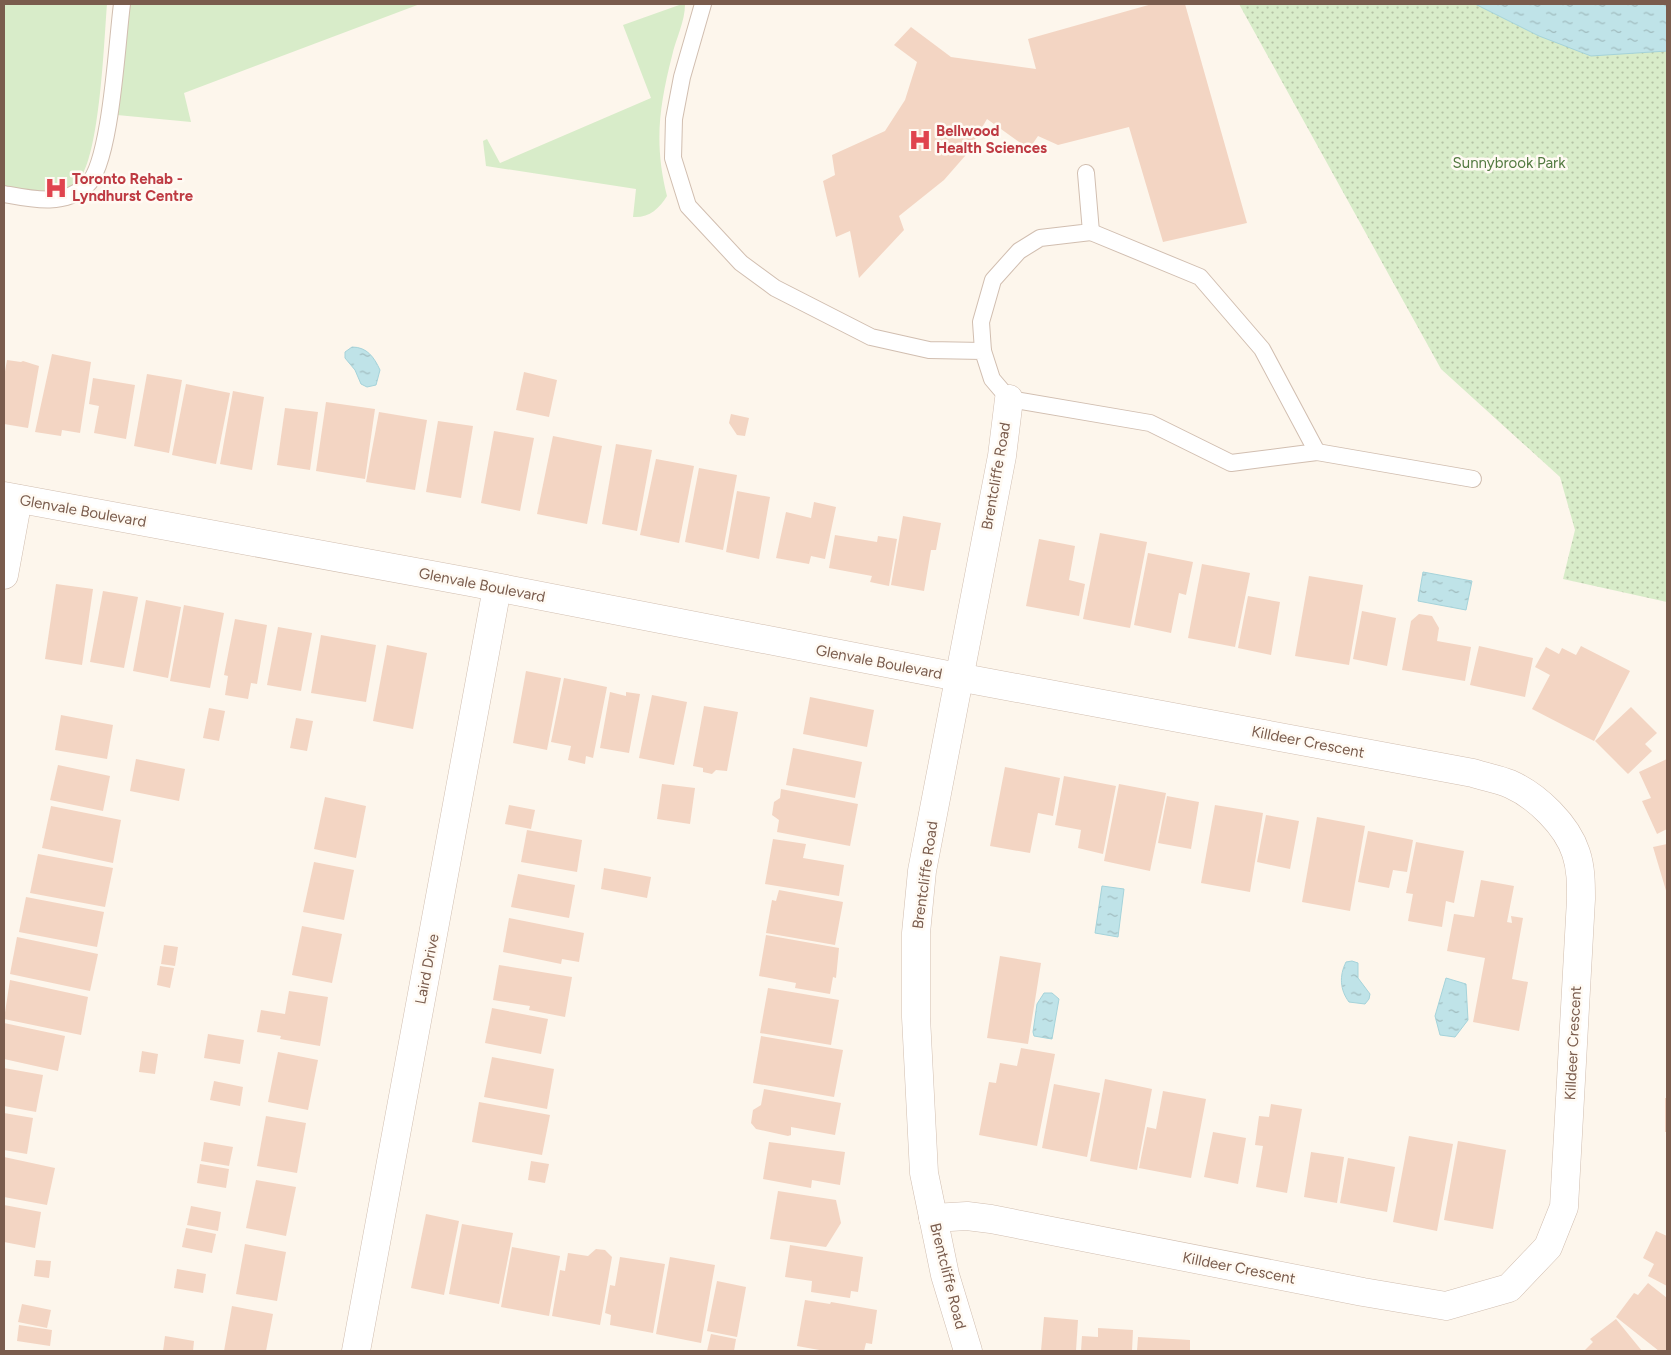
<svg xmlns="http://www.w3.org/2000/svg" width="1671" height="1355" font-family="Figtree,sans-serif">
<defs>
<pattern id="park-dots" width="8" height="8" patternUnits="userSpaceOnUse" patternTransform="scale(1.25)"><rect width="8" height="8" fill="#d8ecc9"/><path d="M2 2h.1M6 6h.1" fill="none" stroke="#b4c2a5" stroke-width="1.8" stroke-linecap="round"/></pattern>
<pattern id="water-ripples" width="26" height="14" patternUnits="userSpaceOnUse" patternTransform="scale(1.25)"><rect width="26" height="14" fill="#bfe3e8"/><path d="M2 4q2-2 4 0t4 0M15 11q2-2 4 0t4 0" fill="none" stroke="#a0bbbe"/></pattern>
</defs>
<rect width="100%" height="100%" fill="#fdf6ec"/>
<!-- grass -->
<g fill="#d8ecc9">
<path d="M 4,4 L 107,4 C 104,40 100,158 78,181 C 60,199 26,191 4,188 Z"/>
<polygon points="129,4 420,4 184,93 191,122 117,115"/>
<path d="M 682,4 L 685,4 C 685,22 676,38 672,56 C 659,107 654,144 667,196 C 659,209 649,218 633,217 L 636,189 L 486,166 L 483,141 L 487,139 L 500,163 L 651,98 L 623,25 Z"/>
</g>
<!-- park -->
<polygon fill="url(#park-dots)" points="1239,4 1667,4 1667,602 1563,579 1575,530 1560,477 1441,369"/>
<!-- water -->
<g fill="url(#water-ripples)" stroke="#a5d3da">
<polygon points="1475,4 1667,4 1667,51 1591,56 1539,36"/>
<path d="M 352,347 C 367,347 374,357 380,370 L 376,385 L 367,387 L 361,384 L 355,370 L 345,358 L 345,352 Z"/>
<polygon points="1423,572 1472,581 1466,610 1418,601"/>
<polygon points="1102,886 1124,889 1118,937 1095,933"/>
<path d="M 1352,961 L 1358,963 L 1358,978 L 1370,994 L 1369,999 L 1365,1004 L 1349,1002 C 1340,990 1339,976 1346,962 Z"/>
<polygon points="1446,978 1466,984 1468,1020 1455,1037 1440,1035 1435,1016"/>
<polygon points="1044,993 1052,993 1059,999 1052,1039 1034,1036 1033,1032 1037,1004"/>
</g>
<!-- building -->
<g fill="#f3d5c3">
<polygon points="1152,4 1185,4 1247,223 1163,242 1129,127 1058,145 1038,136 1029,149 987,119 965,156 944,180 899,216 904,230 859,278 850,231 836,237 823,181 835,175 832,155 885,131 905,100 917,62 894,45 911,27 951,57 1036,69 1028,39"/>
<polygon points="52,354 91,362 80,433 62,430 61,436 35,432"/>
<polygon points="7,360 21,362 23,361 39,366 28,428 4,424 4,377"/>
<polygon points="524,372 557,380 549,417 516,410"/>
<polygon points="147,374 182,380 169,453 134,446"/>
<polygon points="93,378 135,385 126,439 94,433 99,406 89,404"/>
<polygon points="186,384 230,393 216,464 172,455"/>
<polygon points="233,391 264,397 252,470 220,464"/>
<polygon points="326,402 375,409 365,479 316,471"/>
<polygon points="285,408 318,412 310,470 277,465"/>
<polygon points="379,412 427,420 415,490 366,482"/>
<polygon points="731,414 749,418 745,436 737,435 729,423"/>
<polygon points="438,421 473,426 461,498 426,492"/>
<polygon points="494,431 534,438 520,511 481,503"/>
<polygon points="553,436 602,446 587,524 537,514"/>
<polygon points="616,444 652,450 637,531 602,524"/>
<polygon points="656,459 694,466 679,543 640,535"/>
<polygon points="699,468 737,475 723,550 685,542"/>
<polygon points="737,491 770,497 759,559 726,552"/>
<polygon points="814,502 836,507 825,559 811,556 809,564 776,558 786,512 811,518"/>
<polygon points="903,516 941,523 936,550 931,550 924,591 891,585"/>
<polygon points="1100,533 1147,542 1130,628 1083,619"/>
<polygon points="835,535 877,542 878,536 897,539 889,586 870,582 872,576 829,568"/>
<polygon points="1039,539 1075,546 1069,580 1085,584 1079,616 1026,606"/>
<polygon points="1148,553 1193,562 1186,595 1179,593 1171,633 1134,625"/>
<polygon points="1202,564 1250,573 1235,647 1188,638"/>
<polygon points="1309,576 1363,585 1349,665 1295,656"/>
<polygon points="56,584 93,589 82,665 45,659"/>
<polygon points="103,591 138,597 124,668 90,662"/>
<polygon points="1248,596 1280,602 1271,655 1238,648"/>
<polygon points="146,600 181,607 168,678 133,671"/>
<polygon points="184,605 224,613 210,688 170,681"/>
<polygon points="1362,611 1396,618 1387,666 1353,659"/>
<polygon points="1419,614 1432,616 1439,628 1437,641 1471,647 1465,681 1402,670 1411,621"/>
<polygon points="235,619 267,625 257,684 251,683 248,699 225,695 228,676 224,675"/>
<polygon points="278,627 312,633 301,691 267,685"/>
<polygon points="321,635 376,645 366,702 311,693"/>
<polygon points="387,645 427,653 413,729 373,721"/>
<polygon points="1479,646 1533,658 1525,697 1470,685"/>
<polygon points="1581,646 1630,671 1594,741 1532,709 1550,675 1535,667 1546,647 1559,654 1562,648 1576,655"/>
<polygon points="526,671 561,678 547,750 513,743"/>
<polygon points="564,678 607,687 593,758 586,756 585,764 568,760 571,746 551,742"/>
<polygon points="610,692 626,696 626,692 640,694 629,753 600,748"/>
<polygon points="652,695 687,702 674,765 639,758"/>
<polygon points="810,697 874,710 867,747 803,734"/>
<polygon points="704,706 738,712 727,771 716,770 712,774 703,772 703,768 693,766"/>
<polygon points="1631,707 1657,733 1645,744 1652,751 1628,774 1595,741"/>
<polygon points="209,708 225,711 219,741 203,738"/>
<polygon points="61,715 113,725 107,759 55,750"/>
<polygon points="296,718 313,721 307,751 290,748"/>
<polygon points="793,748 862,762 855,798 786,785"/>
<polygon points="136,759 185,769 179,801 130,791"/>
<polygon points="1667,759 1667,829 1657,834 1642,801 1651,798 1639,772"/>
<polygon points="58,765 110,776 103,811 50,800"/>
<polygon points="1005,767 1060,778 1053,816 1038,813 1030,853 990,846"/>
<polygon points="1064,776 1116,786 1103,854 1078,848 1081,830 1055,825"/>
<polygon points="662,784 695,788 690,824 657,819"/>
<polygon points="1119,784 1166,793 1150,871 1104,861"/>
<polygon points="781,789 858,804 850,846 777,832 779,820 772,815 774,802 780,798"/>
<polygon points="1167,796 1199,802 1191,849 1158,843"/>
<polygon points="325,797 366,806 356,858 314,849"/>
<polygon points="509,805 535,810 531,829 505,824"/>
<polygon points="1215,805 1263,813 1250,892 1201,883"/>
<polygon points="51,806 121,820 113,863 42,848"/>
<polygon points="1266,815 1299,821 1290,869 1257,862"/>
<polygon points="1317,817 1365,826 1350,911 1302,902"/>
<polygon points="527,830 582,840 577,872 521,862"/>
<polygon points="1368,831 1413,840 1407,872 1393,870 1389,888 1358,882"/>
<polygon points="773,839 806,844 803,858 844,865 839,896 765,884"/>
<polygon points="1416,842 1464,851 1454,903 1446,901 1442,927 1408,921 1413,894 1406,893"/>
<polygon points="1667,844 1667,894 1653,847"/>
<polygon points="38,854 113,868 105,907 30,893"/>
<polygon points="314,862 354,870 344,920 303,912"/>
<polygon points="604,868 651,877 647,898 601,889"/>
<polygon points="518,874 575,885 569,918 511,907"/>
<polygon points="1481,880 1514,886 1507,922 1512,923 1511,916 1523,918 1512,979 1528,982 1519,1031 1473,1022 1485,958 1447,951 1454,914 1474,917"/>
<polygon points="779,890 843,902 835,945 766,933 772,900 776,901"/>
<polygon points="26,897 104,912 97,947 19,932"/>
<polygon points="509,918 584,933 579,962 562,959 561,964 503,952"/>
<polygon points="302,926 342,934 332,983 292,975"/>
<polygon points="766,935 839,948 836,978 833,977 830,994 795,988 796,983 759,976"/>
<polygon points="17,937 98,954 90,991 10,974"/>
<polygon points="164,945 178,947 175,966 161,964"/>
<polygon points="1000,956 1041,963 1028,1044 987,1038"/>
<polygon points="499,965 572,977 565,1017 529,1010 530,1006 493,1000"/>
<polygon points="160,966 174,968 170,988 157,985"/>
<polygon points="10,980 88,997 81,1035 4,1019"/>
<polygon points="768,988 839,1000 831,1045 760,1033"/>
<polygon points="289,991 328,997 320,1046 280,1039 281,1036 257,1032 261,1010 285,1014"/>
<polygon points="492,1008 548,1019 541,1054 485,1043"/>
<polygon points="4,1023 65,1036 58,1071 4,1059"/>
<polygon points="208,1034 244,1040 240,1064 204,1058"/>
<polygon points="761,1036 843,1050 834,1097 753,1083"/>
<polygon points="1021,1048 1055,1054 1037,1146 979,1135 989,1082 996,1083 1000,1063 1017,1066"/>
<polygon points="142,1051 158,1054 155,1074 139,1072"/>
<polygon points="278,1052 318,1060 308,1110 268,1102"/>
<polygon points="492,1057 554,1069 547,1109 484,1097"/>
<polygon points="4,1068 43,1075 36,1112 4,1106"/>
<polygon points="1105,1079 1152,1089 1137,1170 1090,1161"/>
<polygon points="214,1081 243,1087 240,1106 210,1100"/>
<polygon points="1054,1084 1100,1093 1087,1157 1042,1148"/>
<polygon points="764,1089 841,1103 835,1135 791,1127 791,1135 788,1136 756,1129 751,1123 753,1110 761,1105"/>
<polygon points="1163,1091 1206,1099 1191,1178 1139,1168 1147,1127 1156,1129"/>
<rect x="1665" y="1098" width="2" height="34"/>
<polygon points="479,1102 550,1115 542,1155 472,1142"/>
<polygon points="1271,1104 1302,1109 1287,1193 1256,1187 1263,1146 1255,1145 1259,1116 1269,1117"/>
<polygon points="4,1113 33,1118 27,1154 4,1150"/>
<polygon points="266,1116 306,1123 297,1173 257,1166"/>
<polygon points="1213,1132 1246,1138 1238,1184 1204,1177"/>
<polygon points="1409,1136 1453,1144 1437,1231 1393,1222"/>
<polygon points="1458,1141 1506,1150 1493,1229 1444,1220"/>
<polygon points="204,1142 233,1147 229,1166 201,1161"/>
<polygon points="769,1142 845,1152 840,1185 812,1180 811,1188 763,1179"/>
<polygon points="1311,1152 1344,1157 1337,1203 1304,1197"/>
<polygon points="4,1157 55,1168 47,1205 4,1197"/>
<polygon points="1348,1158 1395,1167 1387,1212 1340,1203"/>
<polygon points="531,1161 549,1164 545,1183 528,1180"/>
<polygon points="200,1164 229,1169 226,1188 197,1183"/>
<polygon points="256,1180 296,1187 286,1236 246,1228"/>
<polygon points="778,1191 836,1200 841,1223 826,1247 770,1239"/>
<polygon points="4,1205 41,1212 35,1248 4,1242"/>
<polygon points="191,1206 221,1212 218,1231 187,1225"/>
<polygon points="426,1214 459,1221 444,1295 411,1288"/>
<polygon points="462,1224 513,1233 499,1304 449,1294"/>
<polygon points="186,1228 216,1234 212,1253 182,1247"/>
<polygon points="1656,1231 1667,1236 1667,1286 1648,1276 1654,1264 1643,1258"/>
<polygon points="245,1244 286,1252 277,1301 236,1294"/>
<polygon points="790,1245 863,1257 858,1292 851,1291 850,1298 811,1292 812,1281 785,1277"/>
<polygon points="512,1247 560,1256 549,1316 501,1307"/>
<polygon points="596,1249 605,1250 612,1257 600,1325 552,1316 560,1270 565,1271 568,1253 588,1256"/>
<polygon points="620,1257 665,1264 653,1333 610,1325 611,1315 605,1313 610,1285 615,1286"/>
<polygon points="670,1257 715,1265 701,1343 656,1334"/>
<polygon points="36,1260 51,1261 49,1278 34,1276"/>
<polygon points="177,1269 206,1274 203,1293 174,1288"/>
<polygon points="717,1281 746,1287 737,1337 707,1331"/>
<polygon points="1648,1283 1667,1298 1667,1351 1659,1351 1616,1317 1634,1293 1638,1295"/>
<polygon points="805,1300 830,1304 831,1302 877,1310 872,1344 866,1343 864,1351 825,1351 797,1346"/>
<polygon points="22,1304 51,1310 47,1328 18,1322"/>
<polygon points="232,1306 273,1314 266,1351 224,1351"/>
<polygon points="1044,1317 1078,1320 1076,1351 1041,1351"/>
<polygon points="1616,1319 1642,1351 1584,1351 1593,1342 1590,1339"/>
<polygon points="19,1325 52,1330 50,1346 17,1341"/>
<polygon points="1098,1328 1133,1330 1132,1351 1081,1351 1082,1336 1098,1337"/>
<polygon points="711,1334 736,1339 734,1351 707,1351"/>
<polygon points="165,1336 194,1341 193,1351 163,1351"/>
<polygon points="1138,1337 1190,1340 1190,1351 1137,1351"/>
</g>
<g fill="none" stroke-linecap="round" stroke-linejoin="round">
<defs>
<g id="service">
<polyline points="703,4 682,77 674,119 673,158 688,206 741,263 775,288 871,337 929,350 983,351 992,379 1009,399 1150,423 1231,463 1317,452 1262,349 1200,277 1091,232"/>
<path d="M 4,194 C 31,199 64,207 87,185 C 111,164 117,40 122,4"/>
<polyline points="983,351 981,322 993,280 1019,251 1040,238 1091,232 1086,173"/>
<polyline points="1317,452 1473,479"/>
</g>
<g id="minor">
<path d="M 4,496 L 470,582 L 958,677 L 1473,773 C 1485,777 1498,779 1510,784 C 1537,796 1567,825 1576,853 C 1581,868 1581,883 1581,899 L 1564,1207 L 1548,1247 L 1509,1288 L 1446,1306 L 1363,1292 L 991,1219 L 967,1216 L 933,1218"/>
<polyline points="4,575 18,499"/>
<polyline points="356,1351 497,588"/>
<polyline points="968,1351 945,1275 924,1173 916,1017 916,933 922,871 1002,456 1009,399"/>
</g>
</defs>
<!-- service casing -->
<use href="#service" stroke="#d1beb0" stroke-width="18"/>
<!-- minor casing -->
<use href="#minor" stroke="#d1beb0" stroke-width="29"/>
<!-- service -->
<use href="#service" stroke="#fff" stroke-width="16"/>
<!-- minor -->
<use href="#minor" stroke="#fff" stroke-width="28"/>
</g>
<!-- icons -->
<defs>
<symbol id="hospital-bare" viewBox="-9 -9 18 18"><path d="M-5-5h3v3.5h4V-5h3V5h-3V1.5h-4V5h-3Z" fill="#e0444e" stroke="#fffaf3" stroke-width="2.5" paint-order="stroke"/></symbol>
</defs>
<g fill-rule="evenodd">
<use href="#hospital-bare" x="904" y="124" width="32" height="32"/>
<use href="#hospital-bare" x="40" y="172" width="32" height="32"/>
</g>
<g text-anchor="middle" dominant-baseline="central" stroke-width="5" stroke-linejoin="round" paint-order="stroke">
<!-- health labels -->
<g font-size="15" font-weight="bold" fill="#be3a42" stroke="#fffaf3" text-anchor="start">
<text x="936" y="131">Bellwood<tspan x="936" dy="17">Health Sciences</tspan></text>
<text x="72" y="179">Toronto Rehab -<tspan x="72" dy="17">Lyndhurst Centre</tspan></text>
</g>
<!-- park labels -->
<g font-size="15" fill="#537a41" stroke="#fffaf3">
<text x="1509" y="163">Sunnybrook Park</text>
</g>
<!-- street labels -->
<g font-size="15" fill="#7a5c4d" stroke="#fffaf3">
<text transform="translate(996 476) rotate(-80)">Brentcliffe Road</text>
<text transform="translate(83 511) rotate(10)">Glenvale Boulevard</text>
<text transform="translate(482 585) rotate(11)">Glenvale Boulevard</text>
<text transform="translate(879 662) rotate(11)">Glenvale Boulevard</text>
<text transform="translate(1308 742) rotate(11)">Killdeer Crescent</text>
<text transform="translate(925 875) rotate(-82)">Brentcliffe Road</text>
<text transform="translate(427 969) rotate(-79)">Laird Drive</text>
<text transform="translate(1573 1043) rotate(-87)">Killdeer Crescent</text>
<text transform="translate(1239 1268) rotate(11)">Killdeer Crescent</text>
<text transform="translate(948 1276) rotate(76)">Brentcliffe Road</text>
</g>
</g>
<!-- border -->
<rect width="1671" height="1355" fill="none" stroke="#7a5c4d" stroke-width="10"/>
</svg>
